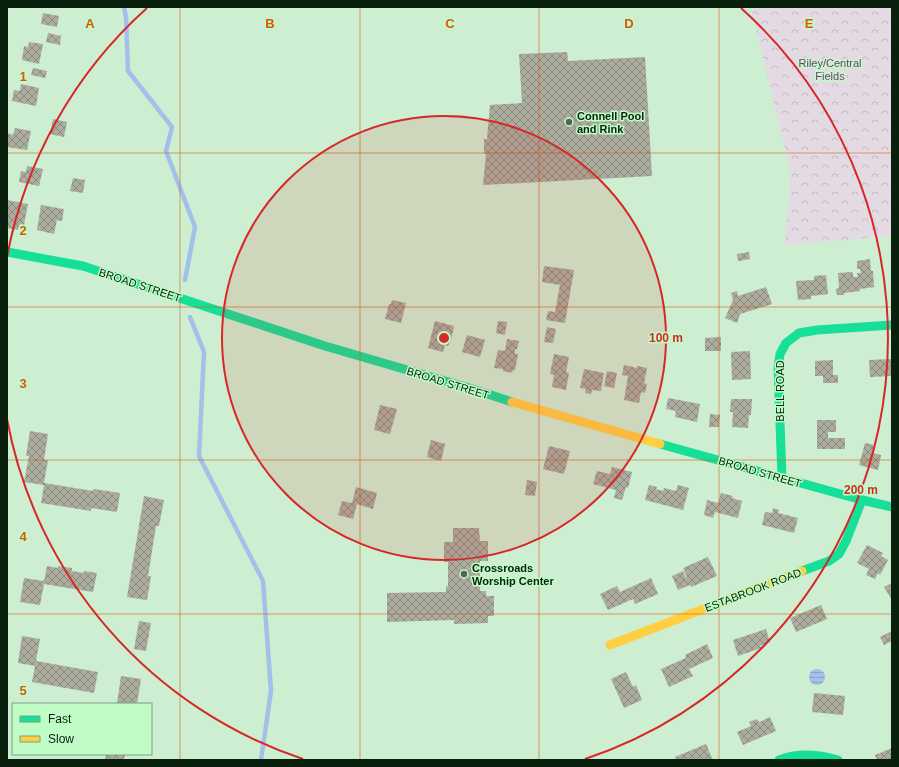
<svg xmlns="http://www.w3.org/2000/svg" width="899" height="767" font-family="Helvetica,sans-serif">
<defs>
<pattern id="forest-crowns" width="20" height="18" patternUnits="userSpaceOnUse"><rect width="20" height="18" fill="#e4dae4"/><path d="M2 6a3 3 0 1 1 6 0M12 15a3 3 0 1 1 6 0" fill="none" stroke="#c2bbc2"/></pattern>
<pattern id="water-rules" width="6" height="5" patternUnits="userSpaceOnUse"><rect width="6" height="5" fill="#a3c0eb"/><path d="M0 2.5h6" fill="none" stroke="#8ba5c8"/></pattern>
<pattern id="building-cross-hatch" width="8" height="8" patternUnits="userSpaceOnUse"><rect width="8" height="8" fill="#acad9e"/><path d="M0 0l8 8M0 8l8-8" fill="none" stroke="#8a8c7f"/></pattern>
</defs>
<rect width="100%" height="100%" fill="#cdeed0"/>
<!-- forest -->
<polygon fill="url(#forest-crowns)" points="751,7 892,7 892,236 785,245 791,174"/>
<!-- water -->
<circle fill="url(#water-rules)" cx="817" cy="677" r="8"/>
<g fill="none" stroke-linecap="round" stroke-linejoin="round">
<!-- stream -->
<g stroke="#a3c0eb" stroke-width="4.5">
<polyline points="124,7 126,18 128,71 172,127 166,151 195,227 185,280"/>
<polyline points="190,317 204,352 199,456 263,581 271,691 261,760"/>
</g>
</g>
<!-- building -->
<g fill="url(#building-cross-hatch)">
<polygon points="43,13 59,16 57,27 41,24"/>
<polygon points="48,33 61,36 60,45 46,42"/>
<polygon points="29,42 43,44 39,64 22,60 24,46 28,47"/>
<polygon points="567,52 568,61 645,57 652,176 483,185 486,154 484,154 484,139 487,139 490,105 522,103 519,54"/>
<polygon points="33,68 47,71 45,78 31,75"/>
<polygon points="21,84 39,88 36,106 12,101 14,90 20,91"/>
<polygon points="53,119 67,122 64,137 50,134"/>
<polygon points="15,128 31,131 27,150 7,147 7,133 13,135"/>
<polygon points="27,166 43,169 39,186 19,182 21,171 26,172"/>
<polygon points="73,178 85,180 83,193 70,191"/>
<polygon points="7,200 28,204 24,225 20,224 18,230 7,228"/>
<polygon points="41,205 64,209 62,221 57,220 54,234 37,230"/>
<polygon points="749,252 750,259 738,261 737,254"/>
<polygon points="870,259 871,271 873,271 874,287 860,289 860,291 844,293 844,295 837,295 836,289 839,288 838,273 853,272 853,277 858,277 857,273 861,273 860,269 857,269 857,261"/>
<polygon points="544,266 574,270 565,323 546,320 548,311 555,312 560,285 542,282"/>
<polygon points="826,275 828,294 811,296 811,299 798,300 796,281 814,280 814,276"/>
<polygon points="766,287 772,304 740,314 737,323 725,318 733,300 731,293 737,291 738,296"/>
<polygon points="392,300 406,303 401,323 385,319 389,304 391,304"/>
<polygon points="435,321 454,326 451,340 448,346 445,345 443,352 428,348"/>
<polygon points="498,321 507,322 505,335 496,333"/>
<polygon points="547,327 556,329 553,343 544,342"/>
<polygon points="467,335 485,340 480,357 462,352"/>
<polygon points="721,337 721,351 705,351 705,338"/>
<polygon points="507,339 519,341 517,349 515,349 515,354 518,354 515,370 513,370 512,373 503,371 503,369 494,368 498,350 505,351"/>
<polygon points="750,351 751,379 732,380 731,352"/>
<polygon points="554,354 569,357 566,372 569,373 566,390 552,387 554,375 550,374"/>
<polygon points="892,359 892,376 870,377 869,360"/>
<polygon points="833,360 833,375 838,375 838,383 823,383 823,376 815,376 815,361"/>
<polygon points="624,365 637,368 637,366 647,368 644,383 647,384 645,393 641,392 639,403 624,400 628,376 622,375"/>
<polygon points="584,369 604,373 601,391 592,390 591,394 585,393 586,389 580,388"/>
<polygon points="607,371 617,373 614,388 604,386"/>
<polygon points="668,398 700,404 697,422 675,417 676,411 666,409"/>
<polygon points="731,399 752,399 751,415 749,415 748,428 732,427 733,412 730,412"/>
<polygon points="380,405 397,409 390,434 374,430"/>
<polygon points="710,414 720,415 719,427 709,427"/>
<polygon points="817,420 836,420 836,432 828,432 828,438 845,438 845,449 817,449"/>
<polygon points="30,431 48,434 44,460 48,460 44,483 93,491 94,489 120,493 117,512 91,508 91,511 41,503 44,485 24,482 29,456 26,456"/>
<polygon points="431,440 445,444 441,461 427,457"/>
<polygon points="865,443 874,445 872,453 881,455 878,470 859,465"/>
<polygon points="549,446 570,451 564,474 543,469"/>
<polygon points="612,467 632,472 628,488 626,487 622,500 614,498 616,490 593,484 597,471 610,474"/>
<polygon points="527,480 537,482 535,496 525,495"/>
<polygon points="649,485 657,487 656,489 663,491 664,488 676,491 678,485 689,488 683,510 645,500"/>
<polygon points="356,487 377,493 373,509 357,504 353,519 338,515 342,501 352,503"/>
<polygon points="721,493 733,496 732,498 742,501 738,518 715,512 713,518 704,515 707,500 718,503"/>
<polygon points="144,496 164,500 159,526 156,526 148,576 151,576 147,600 127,597"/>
<polygon points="773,508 779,510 778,513 798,518 794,533 762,525 765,512 772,513"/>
<polygon points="453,528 479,528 480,541 488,541 488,561 480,561 480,591 486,591 486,596 494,596 494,616 488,616 488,623 454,624 454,620 387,622 387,593 446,592 446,587 448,586 448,562 444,562 444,542 453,542"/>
<polygon points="867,545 883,553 881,556 888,560 880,575 878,573 875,579 866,575 869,569 857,563"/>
<polygon points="708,557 717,576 691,587 690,585 678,590 672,576 683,571 686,578 687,578 683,568"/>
<polygon points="47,566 58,568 58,566 72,568 72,571 84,573 84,571 97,573 93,592 44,584 40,605 20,602 24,578 44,581"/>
<polygon points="651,578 658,594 635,604 633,599 608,610 600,594 617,586 620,592"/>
<polygon points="892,583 892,600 884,587"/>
<polygon points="821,605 827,619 796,632 790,618"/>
<polygon points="139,621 151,623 146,651 134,649"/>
<polygon points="766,629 770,642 760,646 761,648 738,656 733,640"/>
<polygon points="892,631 892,641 884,645 880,637"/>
<polygon points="22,636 40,639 36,661 98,672 94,693 32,682 35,666 18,663"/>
<polygon points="707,644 713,658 689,669 693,676 669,687 661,669 686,658 685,655"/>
<polygon points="626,672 633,687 636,685 642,700 624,708 611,679"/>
<polygon points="121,676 141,679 137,704 117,704"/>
<polygon points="814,693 845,696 843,715 812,712"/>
<polygon points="770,717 776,731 743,745 737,732 751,726 749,722 757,719 759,722"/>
<polygon points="706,744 713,760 676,760 675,757"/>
<polygon points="892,748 892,760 877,760 875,755"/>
<polygon points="106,754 125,754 124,760 105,760"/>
</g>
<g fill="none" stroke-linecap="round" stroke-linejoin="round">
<!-- fast -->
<g stroke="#16e098" stroke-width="9">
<polyline points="7,252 83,266 325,346 469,388 512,402"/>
<polyline points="660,444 862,500 892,507"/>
<polyline points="782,478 778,367 780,354 786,343 799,333 817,330 892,325"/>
<polyline points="802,571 829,561 839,554 846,541 862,500"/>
<path d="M 779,760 C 799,752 818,754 838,760"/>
</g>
<!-- slow -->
<g stroke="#ffcf43" stroke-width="9">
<polyline points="512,402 660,444"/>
<polyline points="610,645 802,571"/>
</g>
</g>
<!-- grid -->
<path fill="none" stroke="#dd560c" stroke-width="1" stroke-opacity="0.55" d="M 180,7 L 180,760M 360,7 L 360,760M 539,7 L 539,760M 719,7 L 719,760M 7,153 L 892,153M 7,307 L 892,307M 7,460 L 892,460M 7,614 L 892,614"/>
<!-- distance rings -->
<circle cx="444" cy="338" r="222" fill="#d62828" fill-opacity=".12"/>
<g fill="none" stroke="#d62828" stroke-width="2">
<circle cx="444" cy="338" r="222"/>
<path d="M303 759A444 444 0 0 1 7 419M7 257A444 444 0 0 1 147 8M741 8A444 444 0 0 1 585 759"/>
</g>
<!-- markers -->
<g fill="#4e6851" stroke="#bffcc6" stroke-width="1.5">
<circle cx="569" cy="122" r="4"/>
<circle cx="464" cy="574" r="4"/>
</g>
<g text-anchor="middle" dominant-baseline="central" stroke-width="3" stroke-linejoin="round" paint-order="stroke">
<!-- park labels -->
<g font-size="11" fill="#7c327c" stroke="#bffcc6">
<text x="830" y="63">Riley/Central<tspan x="830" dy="13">Fields</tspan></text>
</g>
<!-- poi labels -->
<g font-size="11" font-weight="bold" fill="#09200d" stroke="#bffcc6" text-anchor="start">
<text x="577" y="116">Connell Pool<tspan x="577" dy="13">and Rink</tspan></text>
<text x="472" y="568">Crossroads<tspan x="472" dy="13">Worship Center</tspan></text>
</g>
<!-- street labels -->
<g font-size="11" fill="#09200d" stroke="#bffcc6">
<text transform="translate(140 285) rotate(18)">BROAD STREET</text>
<text transform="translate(448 383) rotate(17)">BROAD STREET</text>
<text transform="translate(780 391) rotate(-90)">BELL ROAD</text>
<text transform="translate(760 472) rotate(16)">BROAD STREET</text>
<text transform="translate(753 590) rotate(-21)">ESTABROOK ROAD</text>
</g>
</g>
<g font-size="13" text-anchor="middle" font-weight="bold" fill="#dd560c" stroke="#bffcc6" stroke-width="3" stroke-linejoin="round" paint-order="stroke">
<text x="90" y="28">A</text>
<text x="270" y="28">B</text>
<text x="450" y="28">C</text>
<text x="629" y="28">D</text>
<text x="809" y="28">E</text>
<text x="23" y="81">1</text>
<text x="23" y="235">2</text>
<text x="23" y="388">3</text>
<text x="23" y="541">4</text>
<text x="23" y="695">5</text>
</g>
<circle cx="444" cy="338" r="6" fill="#d62828" stroke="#bffcc6" stroke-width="2"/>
<g font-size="12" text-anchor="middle" font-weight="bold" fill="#d62828" stroke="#bffcc6" stroke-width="3" stroke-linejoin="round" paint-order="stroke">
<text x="666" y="342">100 m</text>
<text x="861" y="494">200 m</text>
</g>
<!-- border -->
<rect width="899" height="767" fill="none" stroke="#09200d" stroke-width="16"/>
<!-- legend -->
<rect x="12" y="703" width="140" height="52" fill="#bffcc6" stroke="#76a47c"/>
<rect x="20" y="716" width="20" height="6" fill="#16e098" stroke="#76a47c"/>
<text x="48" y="723" font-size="12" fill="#09200d">Fast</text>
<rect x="20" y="736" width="20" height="6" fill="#ffcf43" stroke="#76a47c"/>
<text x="48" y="743" font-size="12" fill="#09200d">Slow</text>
</svg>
